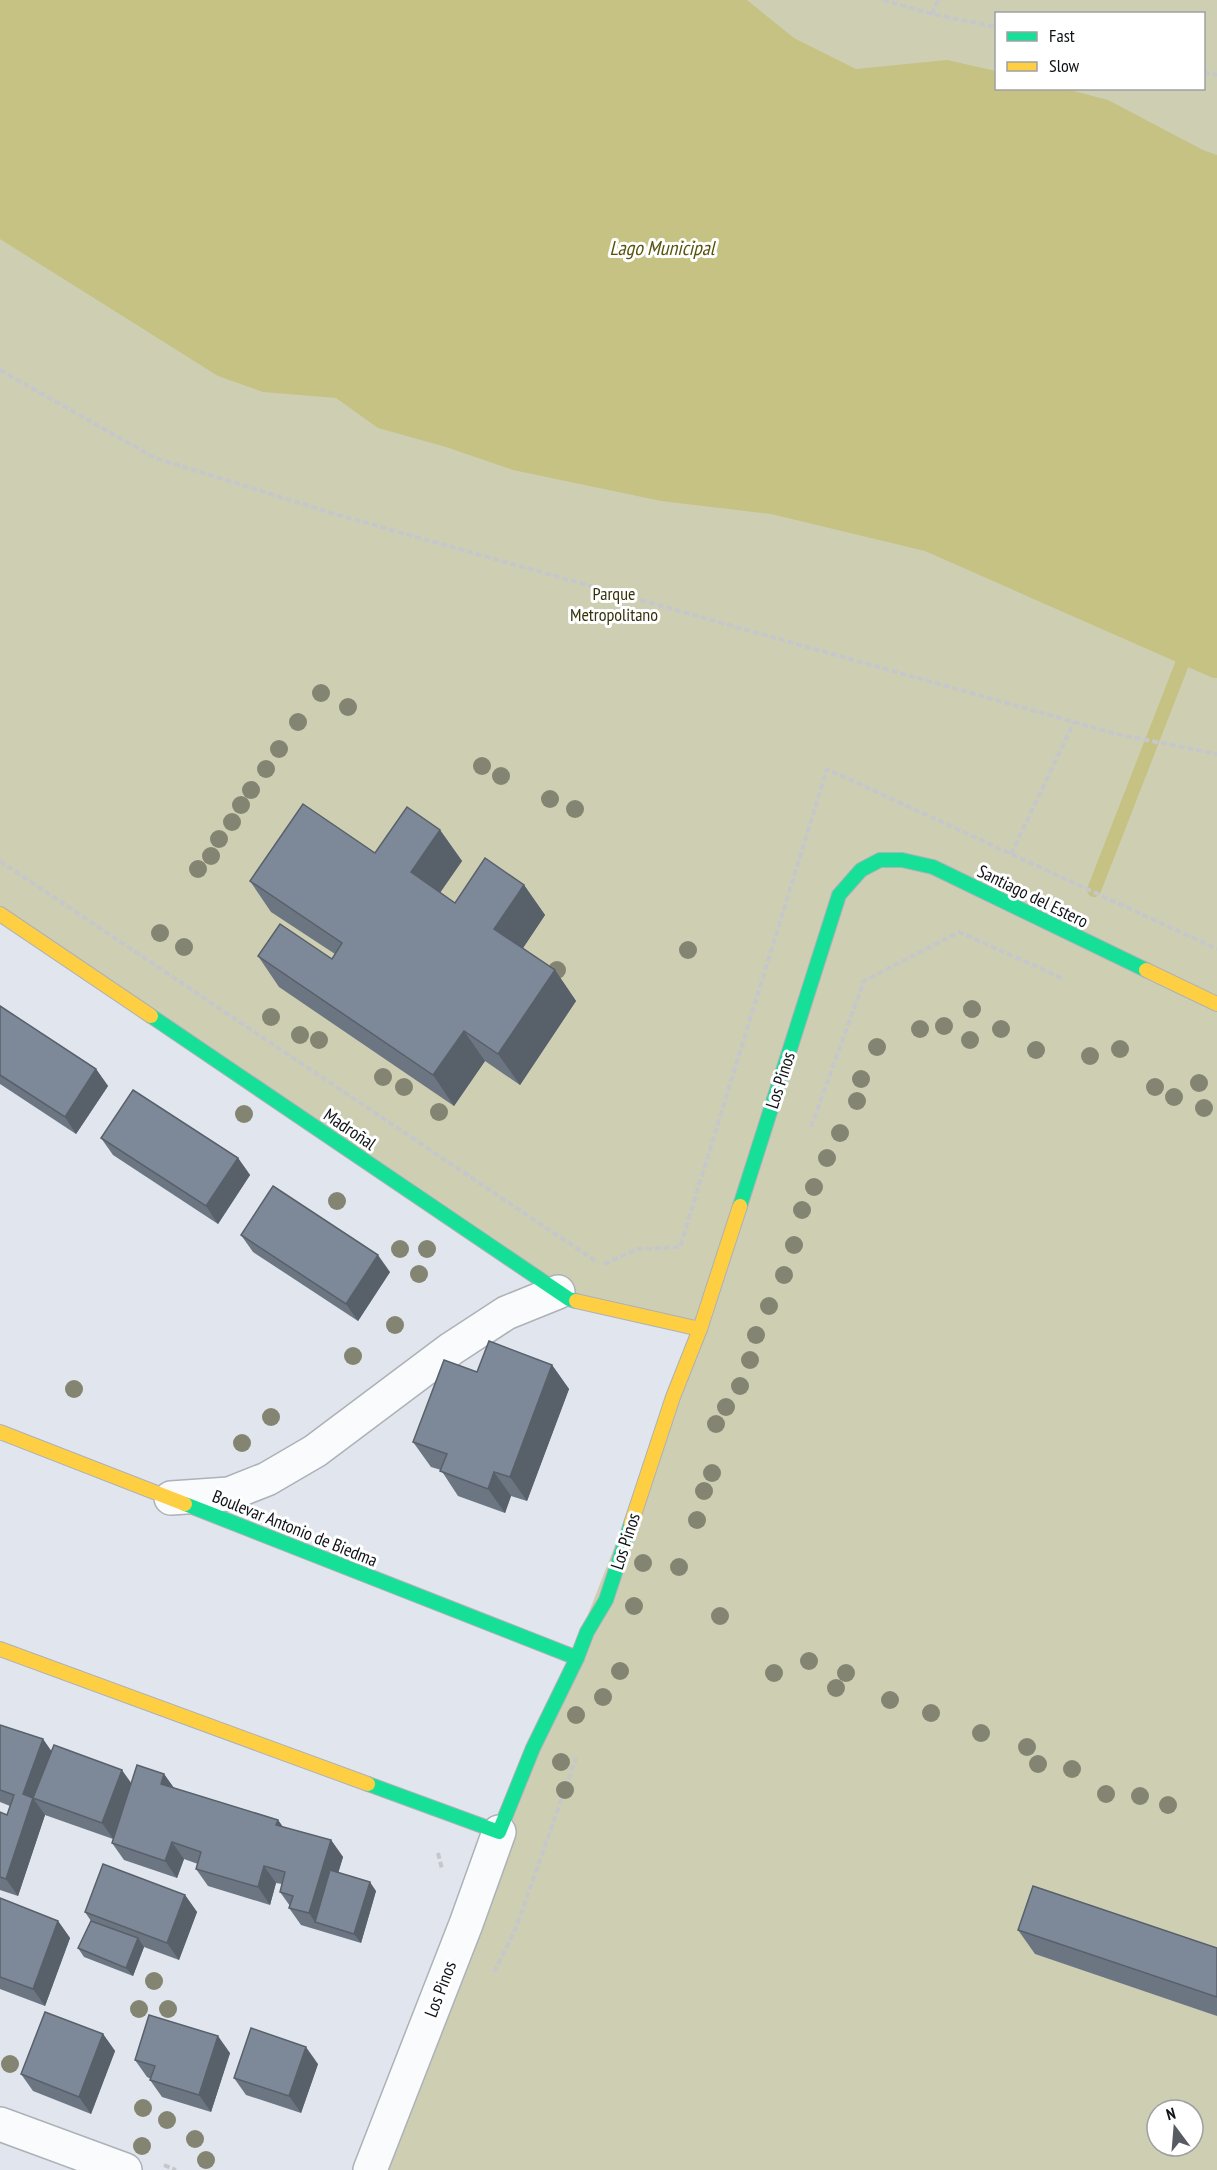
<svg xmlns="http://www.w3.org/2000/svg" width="1217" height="2170" font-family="'PT Sans Narrow',sans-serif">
<rect width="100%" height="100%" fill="#e1e6ee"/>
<!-- green -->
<path fill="#cecfb2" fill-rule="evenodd" d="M 0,0 L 1217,0 L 1217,2170 L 370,2170 L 700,1329 L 569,1299 L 0,914 ZM 996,14 L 1204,14 L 1204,88 L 996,88 ZM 1157,2110 L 1193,2110 L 1193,2146 L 1157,2146 Z"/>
<!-- water -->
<polygon fill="#c5c284" points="0,0 747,0 794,38 856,69 947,60 996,71 996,88 1066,89 1108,100 1203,150 1217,155 1217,678 1213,678 925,551 771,514 661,501 513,470 446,447 378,428 336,398 263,392 218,376 0,239"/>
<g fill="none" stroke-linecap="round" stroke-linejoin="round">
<!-- stream -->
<polyline stroke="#c5c284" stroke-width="14" points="1094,890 1182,664"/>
<defs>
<g id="street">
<polyline points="171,1498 229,1494 267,1479 315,1451 451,1349 506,1313 558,1292"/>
<polyline points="0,2124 125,2170"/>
<polyline points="370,2170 466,1924 499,1832"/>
</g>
<g id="fast">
<polyline points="151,1016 569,1299 576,1301"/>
<polyline points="740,1206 839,895 861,870 880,860 902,860 933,867 1146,970"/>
<polyline points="185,1504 577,1658"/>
<polyline points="368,1784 499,1832 533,1748 577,1658 587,1632 606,1600 631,1524"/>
</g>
<g id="slow">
<polyline points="0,914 151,1016"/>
<polyline points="1146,970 1217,1004"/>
<polyline points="576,1301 700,1329"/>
<polyline points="0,1432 185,1504"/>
<polyline points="631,1524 673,1397 700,1329 740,1206"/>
<polyline points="0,1649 368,1784"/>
</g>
</defs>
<!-- street casing -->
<use href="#street" stroke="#adb1b8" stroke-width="36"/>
<!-- fast casing -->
<use href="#fast" stroke="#adb1b8" stroke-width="16"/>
<!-- slow casing -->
<use href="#slow" stroke="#adb1b8" stroke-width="16"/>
<!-- path -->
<g stroke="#c5c7cb" stroke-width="4" stroke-dasharray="6 3" stroke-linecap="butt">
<polyline points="883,0 932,14 996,27"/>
<polyline points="932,14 938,0"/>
<polyline points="1204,72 1217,75"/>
<polyline points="0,370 155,458 338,515 1074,722 1116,734 1217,754"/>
<polyline points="1011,854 1074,722"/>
<polyline points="0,861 597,1262"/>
<polyline points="811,1127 864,981 959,932 1064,979"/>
<polyline points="604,1264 638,1249 680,1247 827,769 1217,949"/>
<polyline points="438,1853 442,1869"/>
<polyline points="494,1972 516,1928 576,1758"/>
<polyline points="164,2165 176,2170"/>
</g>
<!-- street -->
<use href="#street" stroke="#fafbfc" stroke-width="33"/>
<!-- fast -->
<use href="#fast" stroke="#16e098" stroke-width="14"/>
<!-- slow -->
<use href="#slow" stroke="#ffcf43" stroke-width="14"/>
</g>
<!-- trees -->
<g fill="#848472">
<circle cx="321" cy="693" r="9"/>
<circle cx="348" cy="707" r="9"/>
<circle cx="298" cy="722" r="9"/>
<circle cx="279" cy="749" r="9"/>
<circle cx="482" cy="766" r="9"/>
<circle cx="266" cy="769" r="9"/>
<circle cx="501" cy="776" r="9"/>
<circle cx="251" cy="790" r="9"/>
<circle cx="550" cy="799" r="9"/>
<circle cx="241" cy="805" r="9"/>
<circle cx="575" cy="809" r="9"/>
<circle cx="232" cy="822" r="9"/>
<circle cx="219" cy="839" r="9"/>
<circle cx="211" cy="856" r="9"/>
<circle cx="198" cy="869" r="9"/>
<circle cx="160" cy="933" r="9"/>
<circle cx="184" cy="947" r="9"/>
<circle cx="688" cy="950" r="9"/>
<circle cx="557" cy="970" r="9"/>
<circle cx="972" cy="1009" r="9"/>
<circle cx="271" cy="1017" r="9"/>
<circle cx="944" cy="1026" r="9"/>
<circle cx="920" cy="1029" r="9"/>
<circle cx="1001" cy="1029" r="9"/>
<circle cx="300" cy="1035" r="9"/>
<circle cx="319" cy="1040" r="9"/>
<circle cx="970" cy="1040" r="9"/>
<circle cx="877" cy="1047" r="9"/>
<circle cx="1120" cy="1049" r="9"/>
<circle cx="1036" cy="1050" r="9"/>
<circle cx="1090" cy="1056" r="9"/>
<circle cx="383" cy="1077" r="9"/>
<circle cx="861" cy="1079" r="9"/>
<circle cx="1199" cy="1083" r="9"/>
<circle cx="404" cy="1087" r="9"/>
<circle cx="1155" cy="1087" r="9"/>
<circle cx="1174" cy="1097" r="9"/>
<circle cx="857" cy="1101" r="9"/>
<circle cx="1204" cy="1108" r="9"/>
<circle cx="439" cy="1112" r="9"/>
<circle cx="244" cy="1114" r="9"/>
<circle cx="840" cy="1133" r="9"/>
<circle cx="827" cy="1158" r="9"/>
<circle cx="814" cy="1187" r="9"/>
<circle cx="337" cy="1201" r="9"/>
<circle cx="802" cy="1210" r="9"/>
<circle cx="794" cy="1245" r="9"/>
<circle cx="400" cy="1249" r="9"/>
<circle cx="427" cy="1249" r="9"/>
<circle cx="419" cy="1274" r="9"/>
<circle cx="784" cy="1275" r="9"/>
<circle cx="769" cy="1306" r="9"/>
<circle cx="395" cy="1325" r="9"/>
<circle cx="756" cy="1335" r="9"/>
<circle cx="353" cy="1356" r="9"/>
<circle cx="750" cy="1360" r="9"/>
<circle cx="740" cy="1386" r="9"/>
<circle cx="74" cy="1389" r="9"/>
<circle cx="726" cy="1407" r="9"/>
<circle cx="271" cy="1417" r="9"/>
<circle cx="716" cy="1424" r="9"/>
<circle cx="242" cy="1443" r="9"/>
<circle cx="712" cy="1473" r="9"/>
<circle cx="704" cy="1491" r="9"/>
<circle cx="697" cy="1520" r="9"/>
<circle cx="643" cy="1563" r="9"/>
<circle cx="679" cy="1567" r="9"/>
<circle cx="634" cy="1606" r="9"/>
<circle cx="720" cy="1616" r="9"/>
<circle cx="809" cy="1661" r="9"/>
<circle cx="620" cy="1671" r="9"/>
<circle cx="774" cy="1673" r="9"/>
<circle cx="846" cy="1673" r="9"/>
<circle cx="836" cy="1688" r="9"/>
<circle cx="603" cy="1697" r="9"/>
<circle cx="890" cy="1700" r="9"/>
<circle cx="931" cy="1713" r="9"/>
<circle cx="576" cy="1715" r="9"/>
<circle cx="981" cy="1733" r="9"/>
<circle cx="1027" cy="1747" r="9"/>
<circle cx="561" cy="1762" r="9"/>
<circle cx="1038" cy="1764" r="9"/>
<circle cx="1072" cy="1769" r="9"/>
<circle cx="565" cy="1790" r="9"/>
<circle cx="1106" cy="1794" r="9"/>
<circle cx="1140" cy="1796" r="9"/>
<circle cx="1168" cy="1805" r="9"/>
<circle cx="154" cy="1981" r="9"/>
<circle cx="139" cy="2009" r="9"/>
<circle cx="168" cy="2009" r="9"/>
<circle cx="10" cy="2064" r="9"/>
<circle cx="143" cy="2108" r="9"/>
<circle cx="167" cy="2120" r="9"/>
<circle cx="195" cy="2139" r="9"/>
<circle cx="142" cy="2146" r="9"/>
<circle cx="206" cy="2160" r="9"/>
</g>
<!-- wall -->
<g fill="#6c7683">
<polygon points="440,830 462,861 440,892 455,903 524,885 545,915 523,948 555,970 576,1001 520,1085 485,1061 454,1106 279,987 258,956 332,959 335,954 271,912 250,881 375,853"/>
<polygon points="0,1006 96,1069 108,1086 76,1134 0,1084"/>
<polygon points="101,1138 238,1158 250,1175 218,1224 113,1155"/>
<polygon points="241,1235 390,1272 358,1321 253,1252"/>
<polygon points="552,1365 569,1389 527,1501 511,1496 505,1513 458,1496 441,1470 431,1467 413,1442 477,1372"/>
<polygon points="0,1725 43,1739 51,1752 131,1784 164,1774 174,1788 278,1820 283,1827 331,1840 343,1857 338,1873 376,1891 361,1943 301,1925 289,1908 290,1906 280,1892 282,1884 276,1883 270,1905 208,1886 196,1869 198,1864 184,1859 177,1878 124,1860 112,1843 113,1839 45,1815 38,1804 45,1815 18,1896 0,1890 0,1812 7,1815 10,1806 0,1802"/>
<polygon points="185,1895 197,1912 179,1960 144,1947 133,1976 84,1957 78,1948 91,1921 85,1912"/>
<polygon points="0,1898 58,1921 70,1938 45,2006 0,1989"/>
<polygon points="1018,1930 1217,1948 1217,2016 1035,1954"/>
<polygon points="103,2034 115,2051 91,2114 33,2091 21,2074"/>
<polygon points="230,2053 211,2112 162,2097 150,2080 151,2079 147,2077 135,2060"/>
<polygon points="318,2064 301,2113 246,2095 234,2078"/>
</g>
<!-- shaded-wall -->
<g fill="#58606a">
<polygon points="440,830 462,861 433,903 411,872"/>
<polygon points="524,885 545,915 515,960 494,929"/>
<polygon points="555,970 576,1001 520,1085 498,1054"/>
<polygon points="464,1031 485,1061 454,1106 433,1075"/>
<polygon points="96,1069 108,1086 76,1134 65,1117"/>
<polygon points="238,1158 250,1175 218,1224 206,1206"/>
<polygon points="378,1255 390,1272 358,1321 346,1304"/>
<polygon points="552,1365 569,1389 527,1501 510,1477"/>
<polygon points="494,1472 511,1496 505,1513 488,1489"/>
<polygon points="43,1739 55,1756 33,1798 45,1815 18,1896 6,1879 23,1794"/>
<polygon points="122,1770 134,1787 114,1840 102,1823"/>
<polygon points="164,1774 176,1791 161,1784"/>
<polygon points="278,1820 290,1837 276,1825"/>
<polygon points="331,1840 343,1857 323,1924 315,1922 309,1913"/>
<polygon points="172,1842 184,1859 177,1878 165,1861"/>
<polygon points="264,1866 276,1883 270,1905 258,1887"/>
<polygon points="370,1882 376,1891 361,1943 354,1934"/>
<polygon points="185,1895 197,1912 179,1960 167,1943"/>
<polygon points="58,1921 70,1938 45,2006 33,1989"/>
<polygon points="138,1938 144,1947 133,1976 126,1968"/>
<polygon points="103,2034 115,2051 91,2114 79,2097"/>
<polygon points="218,2036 230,2053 211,2112 199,2095"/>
<polygon points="306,2047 318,2064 301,2113 289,2096"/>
</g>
<!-- building -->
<g fill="#7d8998" stroke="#58606a" stroke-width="1.5">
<polygon points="303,804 375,853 407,807 440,830 411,872 455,903 485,858 524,885 494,929 555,970 498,1054 464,1031 433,1075 258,956 280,924 332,959 342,943 250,881"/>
<polygon points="0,1006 96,1069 65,1117 0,1075"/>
<polygon points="133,1090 238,1158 206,1206 101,1138"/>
<polygon points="273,1186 378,1255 346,1304 241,1235"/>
<polygon points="489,1341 552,1365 510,1477 494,1472 488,1489 440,1471 447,1454 413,1442 444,1360 477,1372"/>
<polygon points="0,1725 43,1739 23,1794 33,1798 6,1879 0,1877 0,1812 7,1815 14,1795 0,1790"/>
<polygon points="54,1745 122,1770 102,1823 33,1798"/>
<polygon points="137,1765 164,1774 161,1784 278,1820 276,1825 331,1840 309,1913 289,1908 293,1896 280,1892 285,1872 264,1866 258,1887 196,1869 201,1852 172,1842 165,1861 112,1843"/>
<polygon points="103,1864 185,1895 167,1943 85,1912"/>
<polygon points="330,1870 370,1882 354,1934 315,1922"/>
<polygon points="1033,1886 1217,1948 1217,1997 1018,1930"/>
<polygon points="0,1898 58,1921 33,1989 0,1977"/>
<polygon points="91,1921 138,1938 126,1968 78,1948"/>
<polygon points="45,2012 103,2034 79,2097 21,2074"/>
<polygon points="149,2015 218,2036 199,2095 150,2080 155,2066 135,2060"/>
<polygon points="251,2028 306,2047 289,2096 234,2078"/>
</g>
<g text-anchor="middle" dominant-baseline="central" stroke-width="6" stroke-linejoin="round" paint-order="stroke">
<!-- park labels -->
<g font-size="18" fill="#37340c" stroke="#fff">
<text x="614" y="593">Parque<tspan x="614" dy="21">Metropolitano</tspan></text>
</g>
<!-- street labels -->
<g font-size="18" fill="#0f1217" stroke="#fff">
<text transform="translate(1033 896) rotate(26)">Santiago del Estero</text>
<text transform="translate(780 1080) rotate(-72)">Los Pinos</text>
<text transform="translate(350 1129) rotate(34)">Madroñal</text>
<text transform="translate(295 1528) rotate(22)">Boulevar Antonio de Biedma</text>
<text transform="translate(625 1541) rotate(-72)">Los Pinos</text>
<text transform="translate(440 1989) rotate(-69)">Los Pinos</text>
</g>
<!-- water labels -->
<g font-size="20" font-style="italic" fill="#59540d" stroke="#fff">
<text x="662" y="248">Lago Municipal</text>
</g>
</g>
<!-- legend -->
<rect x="995" y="12" width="210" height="78" fill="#ffffff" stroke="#9fa0a2" stroke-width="1.5"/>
<rect x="1007" y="32" width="30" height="9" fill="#16e098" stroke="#9fa0a2" stroke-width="1.5"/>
<text x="1049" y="42" font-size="18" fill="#0f1217">Fast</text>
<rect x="1007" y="62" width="30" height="9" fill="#ffcf43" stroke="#9fa0a2" stroke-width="1.5"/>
<text x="1049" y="72" font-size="18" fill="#0f1217">Slow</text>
<!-- north arrow -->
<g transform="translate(1175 2128) rotate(344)"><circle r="28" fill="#ffffff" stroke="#9fa0a2" stroke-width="1.5"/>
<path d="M0-4.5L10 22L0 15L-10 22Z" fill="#585c62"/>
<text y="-9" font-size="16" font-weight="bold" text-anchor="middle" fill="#0f1217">N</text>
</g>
</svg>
